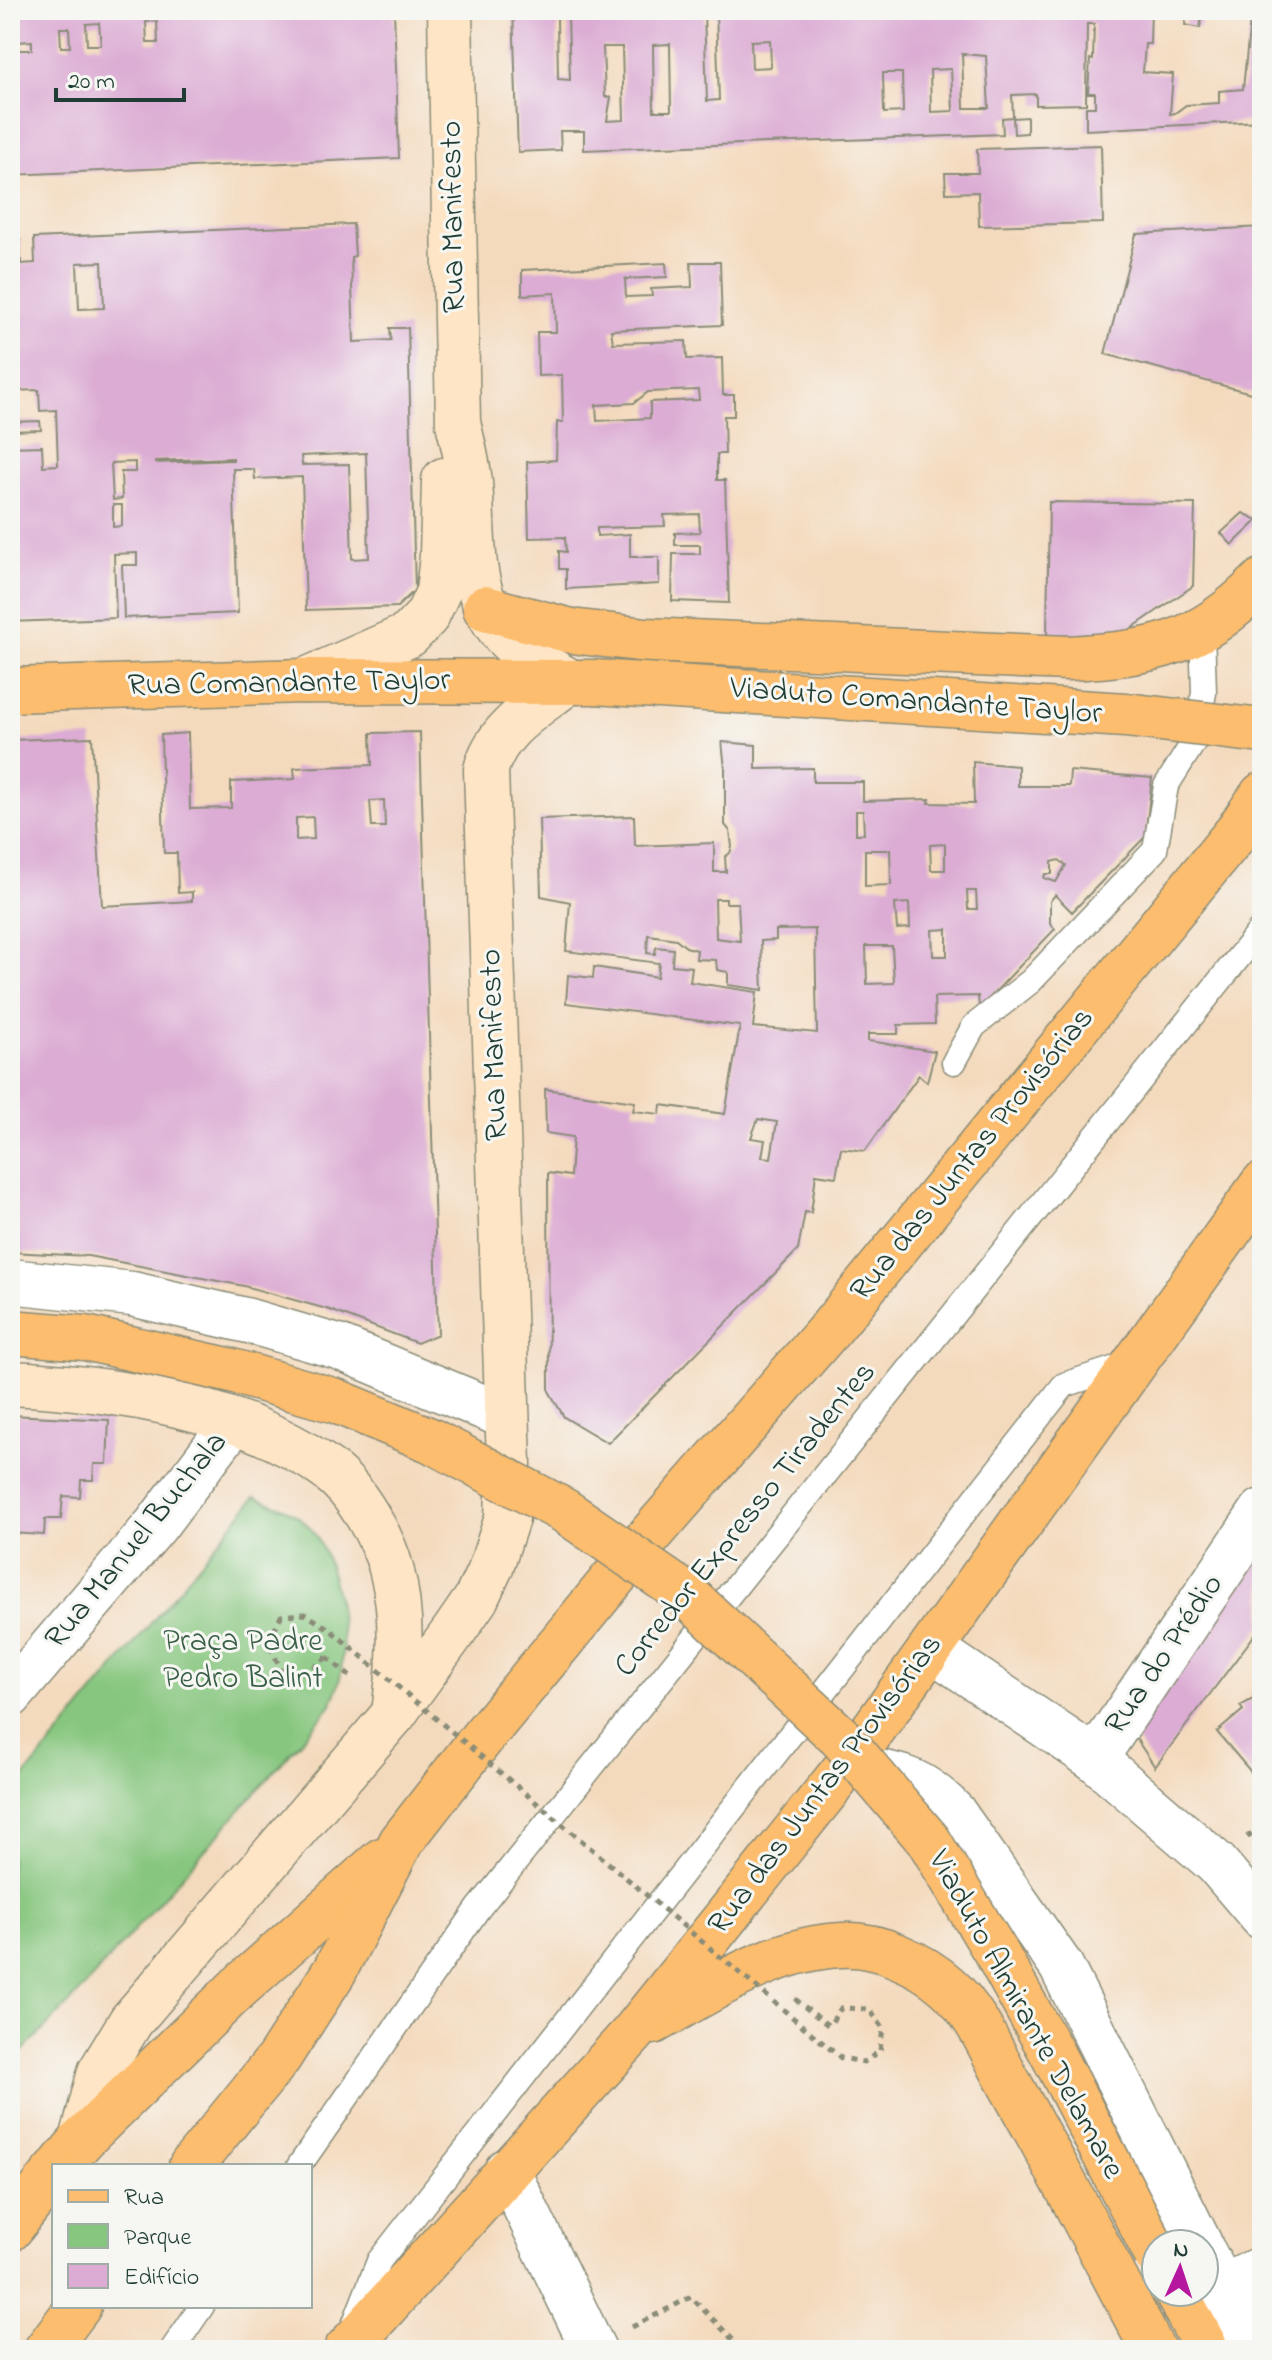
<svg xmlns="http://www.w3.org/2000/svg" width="1272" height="2360" font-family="'Indie Flower',sans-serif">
<rect width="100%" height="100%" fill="#f6f6f2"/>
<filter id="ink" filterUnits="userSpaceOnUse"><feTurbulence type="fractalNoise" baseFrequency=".0125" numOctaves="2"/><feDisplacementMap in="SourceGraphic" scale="16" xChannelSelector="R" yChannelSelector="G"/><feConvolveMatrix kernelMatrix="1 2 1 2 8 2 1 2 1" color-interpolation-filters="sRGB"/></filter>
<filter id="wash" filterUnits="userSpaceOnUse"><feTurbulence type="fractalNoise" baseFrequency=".006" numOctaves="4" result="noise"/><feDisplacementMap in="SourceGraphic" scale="32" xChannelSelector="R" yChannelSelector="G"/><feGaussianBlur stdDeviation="1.8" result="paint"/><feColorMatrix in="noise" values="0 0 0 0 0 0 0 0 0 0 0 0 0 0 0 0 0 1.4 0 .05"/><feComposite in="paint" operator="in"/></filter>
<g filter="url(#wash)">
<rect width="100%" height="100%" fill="#f4dabd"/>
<!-- green -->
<path fill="#86c67e" stroke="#528259" stroke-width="2" d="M 255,1497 C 276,1504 298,1512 312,1530 C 338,1566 352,1654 335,1696 C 331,1707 322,1716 314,1726 L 80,1992 L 10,2064 L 10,1794 Z"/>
<g id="blocks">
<!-- building -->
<g fill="#dcacd4" fill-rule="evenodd">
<path d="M 10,10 L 394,10 L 399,158 L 10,175 ZM 157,21 L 158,43 L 147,43 L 146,22 ZM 99,23 L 101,45 L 87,45 L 86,24 ZM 60,28 L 69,28 L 70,47 L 61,47 ZM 32,41 L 32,50 L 19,50 L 18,42 Z"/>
<path d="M 513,10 L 704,10 L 707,101 L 719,100 L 716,10 L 1151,10 L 1150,44 L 1145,44 L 1143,72 L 1173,74 L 1170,114 L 1175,113 L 1186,105 L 1219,103 L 1219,91 L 1243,89 L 1251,10 L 1262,10 L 1262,121 L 1086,130 L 1086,107 L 1095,107 L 1095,93 L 1088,93 L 1090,59 L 1093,60 L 1094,24 L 1087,24 L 1086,104 L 1036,105 L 1036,94 L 1012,95 L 1013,117 L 1002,118 L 1003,134 L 584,150 L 584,131 L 560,131 L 561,150 L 518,152 ZM 568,17 L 570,80 L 558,79 L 557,18 ZM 770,40 L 771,67 L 752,68 L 751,41 ZM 670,44 L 671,111 L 654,111 L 653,45 ZM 603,47 L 622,47 L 624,120 L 607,121 L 611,97 L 605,97 ZM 962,54 L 986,56 L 989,108 L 964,108 ZM 951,69 L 953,111 L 931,112 L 930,70 ZM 883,73 L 902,73 L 903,112 L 884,113 Z"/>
<polygon points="1187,10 1203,10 1200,28 1185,25"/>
<polygon points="1027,117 1027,133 1014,134 1013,118"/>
<polygon points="1101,145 1103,223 979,226 978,192 946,193 945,173 978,173 977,149"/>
<path d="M 353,224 L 355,256 L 351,257 L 354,342 L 391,340 L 390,328 L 408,328 L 415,590 L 397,607 L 306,610 L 302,477 L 255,479 L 254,469 L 233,469 L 238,613 L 124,618 L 122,565 L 137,565 L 137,553 L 114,554 L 116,618 L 10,622 L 10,447 L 42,446 L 43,466 L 58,465 L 56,410 L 40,411 L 39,390 L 10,391 L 10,239 L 20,239 L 21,264 L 35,263 L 34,238 ZM 102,262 L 104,308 L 79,309 L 77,263 ZM 366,453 L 369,558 L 352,559 L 349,464 L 302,465 L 301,456 ZM 233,458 L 233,460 L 155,463 L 155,461 ZM 135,462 L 135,472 L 121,472 L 122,499 L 113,500 L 111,463 ZM 113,505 L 122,505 L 122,526 L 113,527 Z"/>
<polygon points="1262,227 1262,396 1105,354 1136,234"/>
<path d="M 691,262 L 720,262 L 722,325 L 611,330 L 613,343 L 686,341 L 687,359 L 722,358 L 723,395 L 734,395 L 734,416 L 724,416 L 725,454 L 717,454 L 717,480 L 725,480 L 729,603 L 672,601 L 673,554 L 700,554 L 700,545 L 675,545 L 675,533 L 700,532 L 699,514 L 664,515 L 665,526 L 597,528 L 597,536 L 630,534 L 630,557 L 659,557 L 659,584 L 566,589 L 566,569 L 559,569 L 559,551 L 566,552 L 565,537 L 529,538 L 527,462 L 556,460 L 557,422 L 563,422 L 562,375 L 538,376 L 537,332 L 556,332 L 555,293 L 522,295 L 522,270 L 666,263 L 667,277 L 625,279 L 626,297 L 652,296 L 651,289 L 692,287 ZM 698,390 L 699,400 L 650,402 L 650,418 L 597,421 L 596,405 L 634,403 L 648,392 Z"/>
<polygon points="40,421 41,430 10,431 10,422"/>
<polygon points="1049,502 1195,504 1193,586 1119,637 1047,635"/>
<polygon points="1243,513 1258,520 1232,545 1221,533"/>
<path d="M 420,732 L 438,1334 L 417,1343 L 330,1310 L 244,1286 L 88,1256 L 10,1252 L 10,740 L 92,737 L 102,906 L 192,901 L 192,892 L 178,893 L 177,853 L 164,853 L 161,735 L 188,733 L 190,809 L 231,808 L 231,782 L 295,779 L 294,768 L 372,765 L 371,733 ZM 384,800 L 385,827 L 372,827 L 370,801 ZM 313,817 L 314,839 L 296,840 L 296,818 Z"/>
<path d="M 722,742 L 756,745 L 756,769 L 813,768 L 813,782 L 863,782 L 863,801 L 930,799 L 929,803 L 974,804 L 973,762 L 1018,766 L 1018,786 L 1069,786 L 1070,771 L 1152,778 L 1145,837 L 1072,912 L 1055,895 L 1050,901 L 1050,923 L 1055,929 L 979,1009 L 978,996 L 934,997 L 935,1024 L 898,1025 L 898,1034 L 868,1034 L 868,1041 L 935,1051 L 927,1082 L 919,1075 L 865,1151 L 841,1148 L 836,1177 L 816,1174 L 811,1213 L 805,1212 L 798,1250 L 608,1443 L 564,1417 L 549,1391 L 548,1173 L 570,1176 L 573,1137 L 546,1133 L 545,1089 L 635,1102 L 633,1111 L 660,1114 L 661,1105 L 725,1114 L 740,1026 L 566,1003 L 568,975 L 593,978 L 594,967 L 657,977 L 659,963 L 566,951 L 570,902 L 541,896 L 539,819 L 634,816 L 635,846 L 714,843 L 714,872 L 726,872 L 725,857 L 730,853 L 732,847 L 730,831 L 725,825 L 725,768 ZM 856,811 L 863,811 L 864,834 L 856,834 ZM 945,844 L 945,870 L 931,870 L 930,845 ZM 865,850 L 890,850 L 891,885 L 865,886 ZM 1059,860 L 1066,865 L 1056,882 L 1044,878 L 1045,874 L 1052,874 L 1052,862 ZM 967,891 L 976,891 L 977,909 L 968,909 ZM 715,899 L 726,899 L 726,903 L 738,903 L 740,941 L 716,938 ZM 909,903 L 910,928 L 897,929 L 895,904 ZM 815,929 L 817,1033 L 753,1027 L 757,992 L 690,982 L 692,967 L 672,965 L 673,949 L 656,947 L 655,954 L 647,953 L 648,935 L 676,939 L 686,947 L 697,950 L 696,959 L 716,960 L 717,970 L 728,972 L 728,985 L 763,990 L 761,941 L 776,940 L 776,930 ZM 947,929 L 947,956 L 933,956 L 932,930 ZM 866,946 L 892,946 L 894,983 L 867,984 ZM 758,1119 L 777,1122 L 771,1158 L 762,1157 L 765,1140 L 751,1138 Z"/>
<polygon points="10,1415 109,1420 107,1464 94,1464 93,1480 81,1480 80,1497 63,1496 61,1519 45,1519 44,1535 10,1533"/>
<polygon points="1262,1544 1262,1625 1155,1767 1129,1728"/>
<polygon points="1257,1690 1259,1693 1262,1691 1262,1785 1217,1732 1243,1710 1240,1706 1255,1698 1253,1694"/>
</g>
</g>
</g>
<g filter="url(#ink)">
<use href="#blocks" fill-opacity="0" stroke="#8a8c78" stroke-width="2"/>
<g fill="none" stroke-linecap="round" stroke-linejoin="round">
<defs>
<g id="service">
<polyline points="954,1062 974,1026 1031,981 1155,850 1166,786 1195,740 1204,693 1202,630"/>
<polyline points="299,2166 478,1909 1262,928"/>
<polyline points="354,2325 379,2261 1064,1385 1131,1363"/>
<polyline points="172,2350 202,2306"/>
</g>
<g id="minor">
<polyline points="10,1281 132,1294 249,1321 338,1347 507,1417"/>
<polyline points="932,1649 1095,1759 1216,1863 1262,1917"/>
<polyline points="10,1696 156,1525 233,1423"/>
<polyline points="1095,1759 1262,1511"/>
<path d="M 847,1766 C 897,1776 917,1774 954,1813 L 1061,1966 L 1200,2244"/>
<polyline points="507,2170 594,2350"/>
<polyline points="1204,2253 1256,2350"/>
<polyline points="1222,2288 1262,2268"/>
</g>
<g id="secondary">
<polyline points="304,681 409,635 427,616 438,592 442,556 444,480"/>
<path d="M 10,1383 C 113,1388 246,1407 330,1471 C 356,1491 382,1536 391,1568 C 404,1616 400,1664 394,1714"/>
<path d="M 82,2140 L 100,2072 L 131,2021 L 394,1714 L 454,1631 L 476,1599 L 491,1567 L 507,1518 L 509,1464 L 486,770 C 496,728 537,707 569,681 C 546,667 522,655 504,635 C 466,591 475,537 470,483 C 468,463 463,443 458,423 L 450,10"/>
</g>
<g id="primary">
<polyline points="10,690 304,681 594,682"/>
<polyline points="1176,2292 1207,2350"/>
</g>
<g id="trunk">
<path d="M 485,608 L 571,631 L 646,640 L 1068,658 C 1156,653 1198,645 1262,581"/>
<path d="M 653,2022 C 712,1990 772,1948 842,1945 C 877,1943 921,1963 947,1986 C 977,2012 993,2055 1012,2088 C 1061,2174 1107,2262 1153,2350"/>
<polyline points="60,2166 82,2140 237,1989 382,1860"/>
<polyline points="191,2166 278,2059 334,1972 401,1842 481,1739 631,1557 831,1328 1236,833 1262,795"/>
<polyline points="10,2229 54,2173"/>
<polyline points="46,2350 79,2306"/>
<polyline points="346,2350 633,2033 847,1766 1262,1185"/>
</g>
</defs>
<!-- service casing -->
<use href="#service" stroke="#8a8c78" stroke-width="27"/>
<!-- minor casing -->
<use href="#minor" stroke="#8a8c78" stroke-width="47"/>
<!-- secondary casing -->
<use href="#secondary" stroke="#8a8c78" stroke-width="47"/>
<!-- primary casing -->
<use href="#primary" stroke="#8a8c78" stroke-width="47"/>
<!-- trunk casing -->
<use href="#trunk" stroke="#8a8c78" stroke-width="47"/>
<!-- path -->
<g stroke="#8a8c78" stroke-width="5" stroke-dasharray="6 6" stroke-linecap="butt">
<polyline points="327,1657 354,1680"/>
<polyline points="1247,1837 1262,1825"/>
<polyline points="795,1999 829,2026"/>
<polyline points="632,2327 691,2297 743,2350"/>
</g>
<!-- service -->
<use href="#service" stroke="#fff" stroke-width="24"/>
<!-- minor -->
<use href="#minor" stroke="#fff" stroke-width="44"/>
<!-- secondary -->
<use href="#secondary" stroke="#fee5c5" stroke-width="44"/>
<!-- primary -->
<use href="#primary" stroke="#fcbd6e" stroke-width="44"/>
<!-- trunk -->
<use href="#trunk" stroke="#fcbd6e" stroke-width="44"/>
<defs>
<g id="primary-bridge">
<polyline points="594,682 1126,715 1262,731"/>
<polyline points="10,1332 85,1338 232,1371 336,1401 430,1440 565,1511 687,1595 841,1738 929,1841 998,1956 1053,2055 1156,2254"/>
</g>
</defs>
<!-- primary-bridge casing -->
<use href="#primary-bridge" stroke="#8a8c78" stroke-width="47" stroke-linecap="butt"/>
<!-- path-bridge -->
<polyline stroke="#8a8c78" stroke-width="5" stroke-dasharray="6 6" stroke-linecap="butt" points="327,1657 307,1673 282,1671 268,1643 281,1616 305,1614 328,1628 841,2058 864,2062 880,2051 883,2028 869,2009 841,2008 829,2026"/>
<!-- primary-bridge -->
<use href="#primary-bridge" stroke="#fcbd6e" stroke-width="44"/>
</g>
</g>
<g text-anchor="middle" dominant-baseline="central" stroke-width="6" stroke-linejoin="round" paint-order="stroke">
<!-- street labels -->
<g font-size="32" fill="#1f3d34" stroke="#f6f6f2">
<text transform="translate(454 217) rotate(-91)">Rua Manifesto</text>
<text transform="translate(289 684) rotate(-1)">Rua Comandante Taylor</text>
<text transform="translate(916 702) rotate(4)">Viaduto Comandante Taylor</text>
<text transform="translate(495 1045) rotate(-92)">Rua Manifesto</text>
<text transform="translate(973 1155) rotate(-51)">Rua das Juntas Provisórias</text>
<text transform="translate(746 1520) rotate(-51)">Corredor Expresso Tiradentes</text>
<text transform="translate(137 1541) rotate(-51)">Rua Manuel Buchala</text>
<text transform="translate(1165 1655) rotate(-56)">Rua do Prédio</text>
<text transform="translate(826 1785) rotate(-53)">Rua das Juntas Provisórias</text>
<text transform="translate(1025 2015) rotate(61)">Viaduto Almirante Delamare</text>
</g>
<!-- park labels -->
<g font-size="32" fill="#395f46" stroke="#f6f6f2">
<text x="243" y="1642">Praça Padre<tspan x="243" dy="37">Pedro Balint</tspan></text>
</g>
</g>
<!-- margin -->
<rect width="1272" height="2360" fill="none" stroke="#f6f6f2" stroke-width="40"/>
<!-- legend -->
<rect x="52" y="2164" width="260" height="144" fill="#f6f6f2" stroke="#a0aca6" stroke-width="2"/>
<rect x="68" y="2190" width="40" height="12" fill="#fcbd6e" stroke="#a0aca6" stroke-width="2"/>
<text x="124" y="2204" font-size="24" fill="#1f3d34">Rua</text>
<rect x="68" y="2224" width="40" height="24" fill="#86c67e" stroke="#a0aca6" stroke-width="2"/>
<text x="124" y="2244" font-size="24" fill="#1f3d34">Parque</text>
<rect x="68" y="2264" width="40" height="24" fill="#dcacd4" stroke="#a0aca6" stroke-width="2"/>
<text x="124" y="2284" font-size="24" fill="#1f3d34">Edifício</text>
<!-- north arrow -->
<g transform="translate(1180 2268) rotate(3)"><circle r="38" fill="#f6f6f2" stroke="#a0aca6" stroke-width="2"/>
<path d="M0-6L14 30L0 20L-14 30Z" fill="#b5179e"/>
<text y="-12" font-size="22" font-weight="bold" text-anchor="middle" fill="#1f3d34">N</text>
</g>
<!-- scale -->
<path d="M56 88v12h128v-12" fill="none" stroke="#1f3d34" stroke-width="4"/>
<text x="68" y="88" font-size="24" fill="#1f3d34" stroke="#f6f6f2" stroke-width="6" paint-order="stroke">20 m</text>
</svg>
